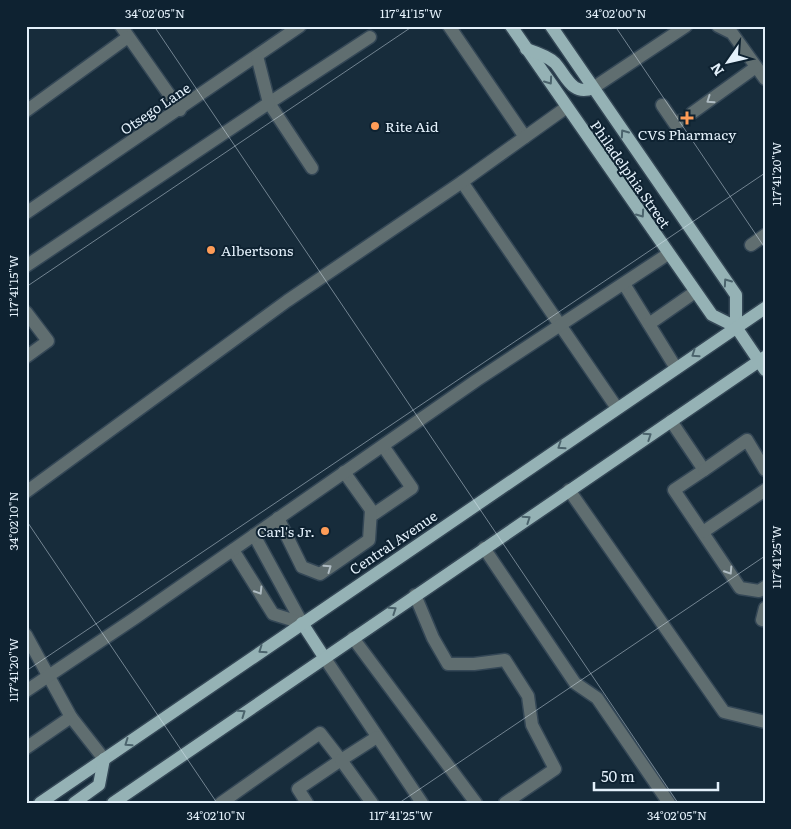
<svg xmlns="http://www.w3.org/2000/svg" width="791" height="829" font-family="Literata,serif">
<rect width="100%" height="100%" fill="#172c3b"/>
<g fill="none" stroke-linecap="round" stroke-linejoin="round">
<defs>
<g id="minor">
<polyline points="121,26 180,110"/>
<polyline points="449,26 525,137"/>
<polyline points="718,26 732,33 765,79"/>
<polyline points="593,88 686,26"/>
<polyline points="662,105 675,124 680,121"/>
<polyline points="26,111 128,37"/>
<polyline points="692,113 756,67"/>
<polyline points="312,168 269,103 370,37"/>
<polyline points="462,182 617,408"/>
<polyline points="26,213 300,26"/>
<polyline points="751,245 765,235"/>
<polyline points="26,266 269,103 257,56"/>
<polyline points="624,284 676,368"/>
<polyline points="26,312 48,341 26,357"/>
<polyline points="649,324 695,292"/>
<polyline points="671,421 704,470 674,490 740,588 759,591 765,587"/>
<polyline points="704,470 747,440 765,470"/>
<polyline points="344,472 374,514 412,488 383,446"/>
<polyline points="569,490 724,712 765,722"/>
<polyline points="26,492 287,301 462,182 567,107"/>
<polyline points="278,518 302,567 320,574 369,540 371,510"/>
<polyline points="703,532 765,490"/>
<polyline points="254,535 302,623"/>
<polyline points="484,548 575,683 597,698 669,803"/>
<polyline points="233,550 273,614 302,623"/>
<polyline points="415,595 433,638 448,664 474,664 505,660 528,696 532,725 555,769 505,803"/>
<polyline points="762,620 765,608"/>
<polyline points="26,635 71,717"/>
<polyline points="353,638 476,803"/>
<polyline points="324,657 422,803"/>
<polyline points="26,691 135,618 477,380 668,254"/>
<polyline points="26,748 71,717 104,759"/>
<polyline points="221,803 320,733 341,760 298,789 307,803"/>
<polyline points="372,803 341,760 377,737"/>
</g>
<g id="major">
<polyline points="511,26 712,315 736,327 765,370"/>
<polyline points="551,26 736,295 736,327"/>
<path d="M 526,49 C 535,52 548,56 555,63 C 566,75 572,97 593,88"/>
<polyline points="302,623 324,657"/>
<polyline points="40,803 765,308"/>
<polyline points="74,803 99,785 104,759"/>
<polyline points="113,803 765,357"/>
</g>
</defs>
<!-- minor casing -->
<use href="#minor" stroke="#344756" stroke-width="15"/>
<!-- major casing -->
<use href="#major" stroke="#344756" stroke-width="15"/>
<!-- minor -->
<use href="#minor" stroke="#606e70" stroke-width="12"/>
<!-- major -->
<use href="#major" stroke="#95b2b5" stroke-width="12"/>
</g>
<!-- one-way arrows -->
<defs><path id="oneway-chevron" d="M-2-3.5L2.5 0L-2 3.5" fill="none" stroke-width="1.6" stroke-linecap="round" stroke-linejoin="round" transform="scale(1.25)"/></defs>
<g stroke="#4b636c">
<use href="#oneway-chevron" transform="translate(549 81) rotate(55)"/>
<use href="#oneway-chevron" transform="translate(624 133) rotate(-125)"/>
<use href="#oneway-chevron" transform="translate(641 214) rotate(55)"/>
<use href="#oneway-chevron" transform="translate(727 282) rotate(-125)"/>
<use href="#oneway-chevron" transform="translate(695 354) rotate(145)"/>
<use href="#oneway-chevron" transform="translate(648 436) rotate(-34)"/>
<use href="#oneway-chevron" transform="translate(561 446) rotate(146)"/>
<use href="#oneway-chevron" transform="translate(527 519) rotate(-34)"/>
<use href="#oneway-chevron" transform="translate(393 610) rotate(-34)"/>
<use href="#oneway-chevron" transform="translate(262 650) rotate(145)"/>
<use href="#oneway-chevron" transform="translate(242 713) rotate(-35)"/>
<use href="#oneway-chevron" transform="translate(128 743) rotate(145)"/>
</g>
<g stroke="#afbcc3">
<use href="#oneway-chevron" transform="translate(710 100) rotate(145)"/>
<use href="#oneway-chevron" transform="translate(328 568) rotate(-35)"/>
<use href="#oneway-chevron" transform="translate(729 571) rotate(57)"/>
<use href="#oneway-chevron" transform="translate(259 591) rotate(58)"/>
</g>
<!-- ticks -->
<path fill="none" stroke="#e3f0fa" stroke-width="1" stroke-opacity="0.45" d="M 154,26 L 678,803M 615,26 L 765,248M 26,287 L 413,26M 26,520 L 217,803M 26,671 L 765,173M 399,803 L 765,556"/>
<!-- markers -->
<g fill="#fe9c57" stroke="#0e2231" stroke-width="2">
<path d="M684.5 110.5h5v5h5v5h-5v5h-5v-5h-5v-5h5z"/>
<circle cx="375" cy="126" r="5"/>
<circle cx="211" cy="250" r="5"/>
<circle cx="325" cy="531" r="5"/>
</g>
<g text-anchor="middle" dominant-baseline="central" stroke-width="4" stroke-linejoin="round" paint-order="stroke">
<!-- street labels -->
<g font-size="14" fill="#e3f0fa" stroke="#0e2231">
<text transform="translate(155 108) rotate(-34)">Otsego Lane</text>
<text transform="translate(631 174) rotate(55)">Philadelphia Street</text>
<text transform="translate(393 542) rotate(-34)">Central Avenue</text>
</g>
<!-- poi labels -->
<g font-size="14" fill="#e3f0fa" stroke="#0e2231" text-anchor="start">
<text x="385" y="126">Rite Aid</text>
<text x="687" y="134" text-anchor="middle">CVS Pharmacy</text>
<text x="221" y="250">Albertsons</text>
<text x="315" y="531" text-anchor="end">Carl's Jr.</text>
</g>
</g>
<!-- border -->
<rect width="791" height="829" fill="none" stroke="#0e2231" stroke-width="55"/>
<!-- north arrow -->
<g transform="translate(728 62) rotate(236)" stroke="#0e2231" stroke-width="4" paint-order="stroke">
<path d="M0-4L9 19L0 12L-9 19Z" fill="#e3f0fa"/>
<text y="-8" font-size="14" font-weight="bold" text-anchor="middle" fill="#e3f0fa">N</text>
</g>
<!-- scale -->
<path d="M594 782v8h124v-8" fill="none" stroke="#e3f0fa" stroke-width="2.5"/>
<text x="601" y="782" font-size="15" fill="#e3f0fa" stroke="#0e2231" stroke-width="4" paint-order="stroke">50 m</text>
<rect x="28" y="28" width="736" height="774" fill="none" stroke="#e3f0fa" stroke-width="2"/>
<g font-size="12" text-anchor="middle" fill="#e3f0fa">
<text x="155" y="18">34°02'05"N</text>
<text x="411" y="18">117°41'15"W</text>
<text x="616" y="18">34°02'00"N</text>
<text transform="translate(777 174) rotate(-90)" y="4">117°41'20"W</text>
<text transform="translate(14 286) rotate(-90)" y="4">117°41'15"W</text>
<text transform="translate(14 521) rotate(-90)" y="4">34°02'10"N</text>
<text transform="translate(777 557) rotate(-90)" y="4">117°41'25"W</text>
<text transform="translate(14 670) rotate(-90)" y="4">117°41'20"W</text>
<text x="216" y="820">34°02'10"N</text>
<text x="401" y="820">117°41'25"W</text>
<text x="677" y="820">34°02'05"N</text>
</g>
</svg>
